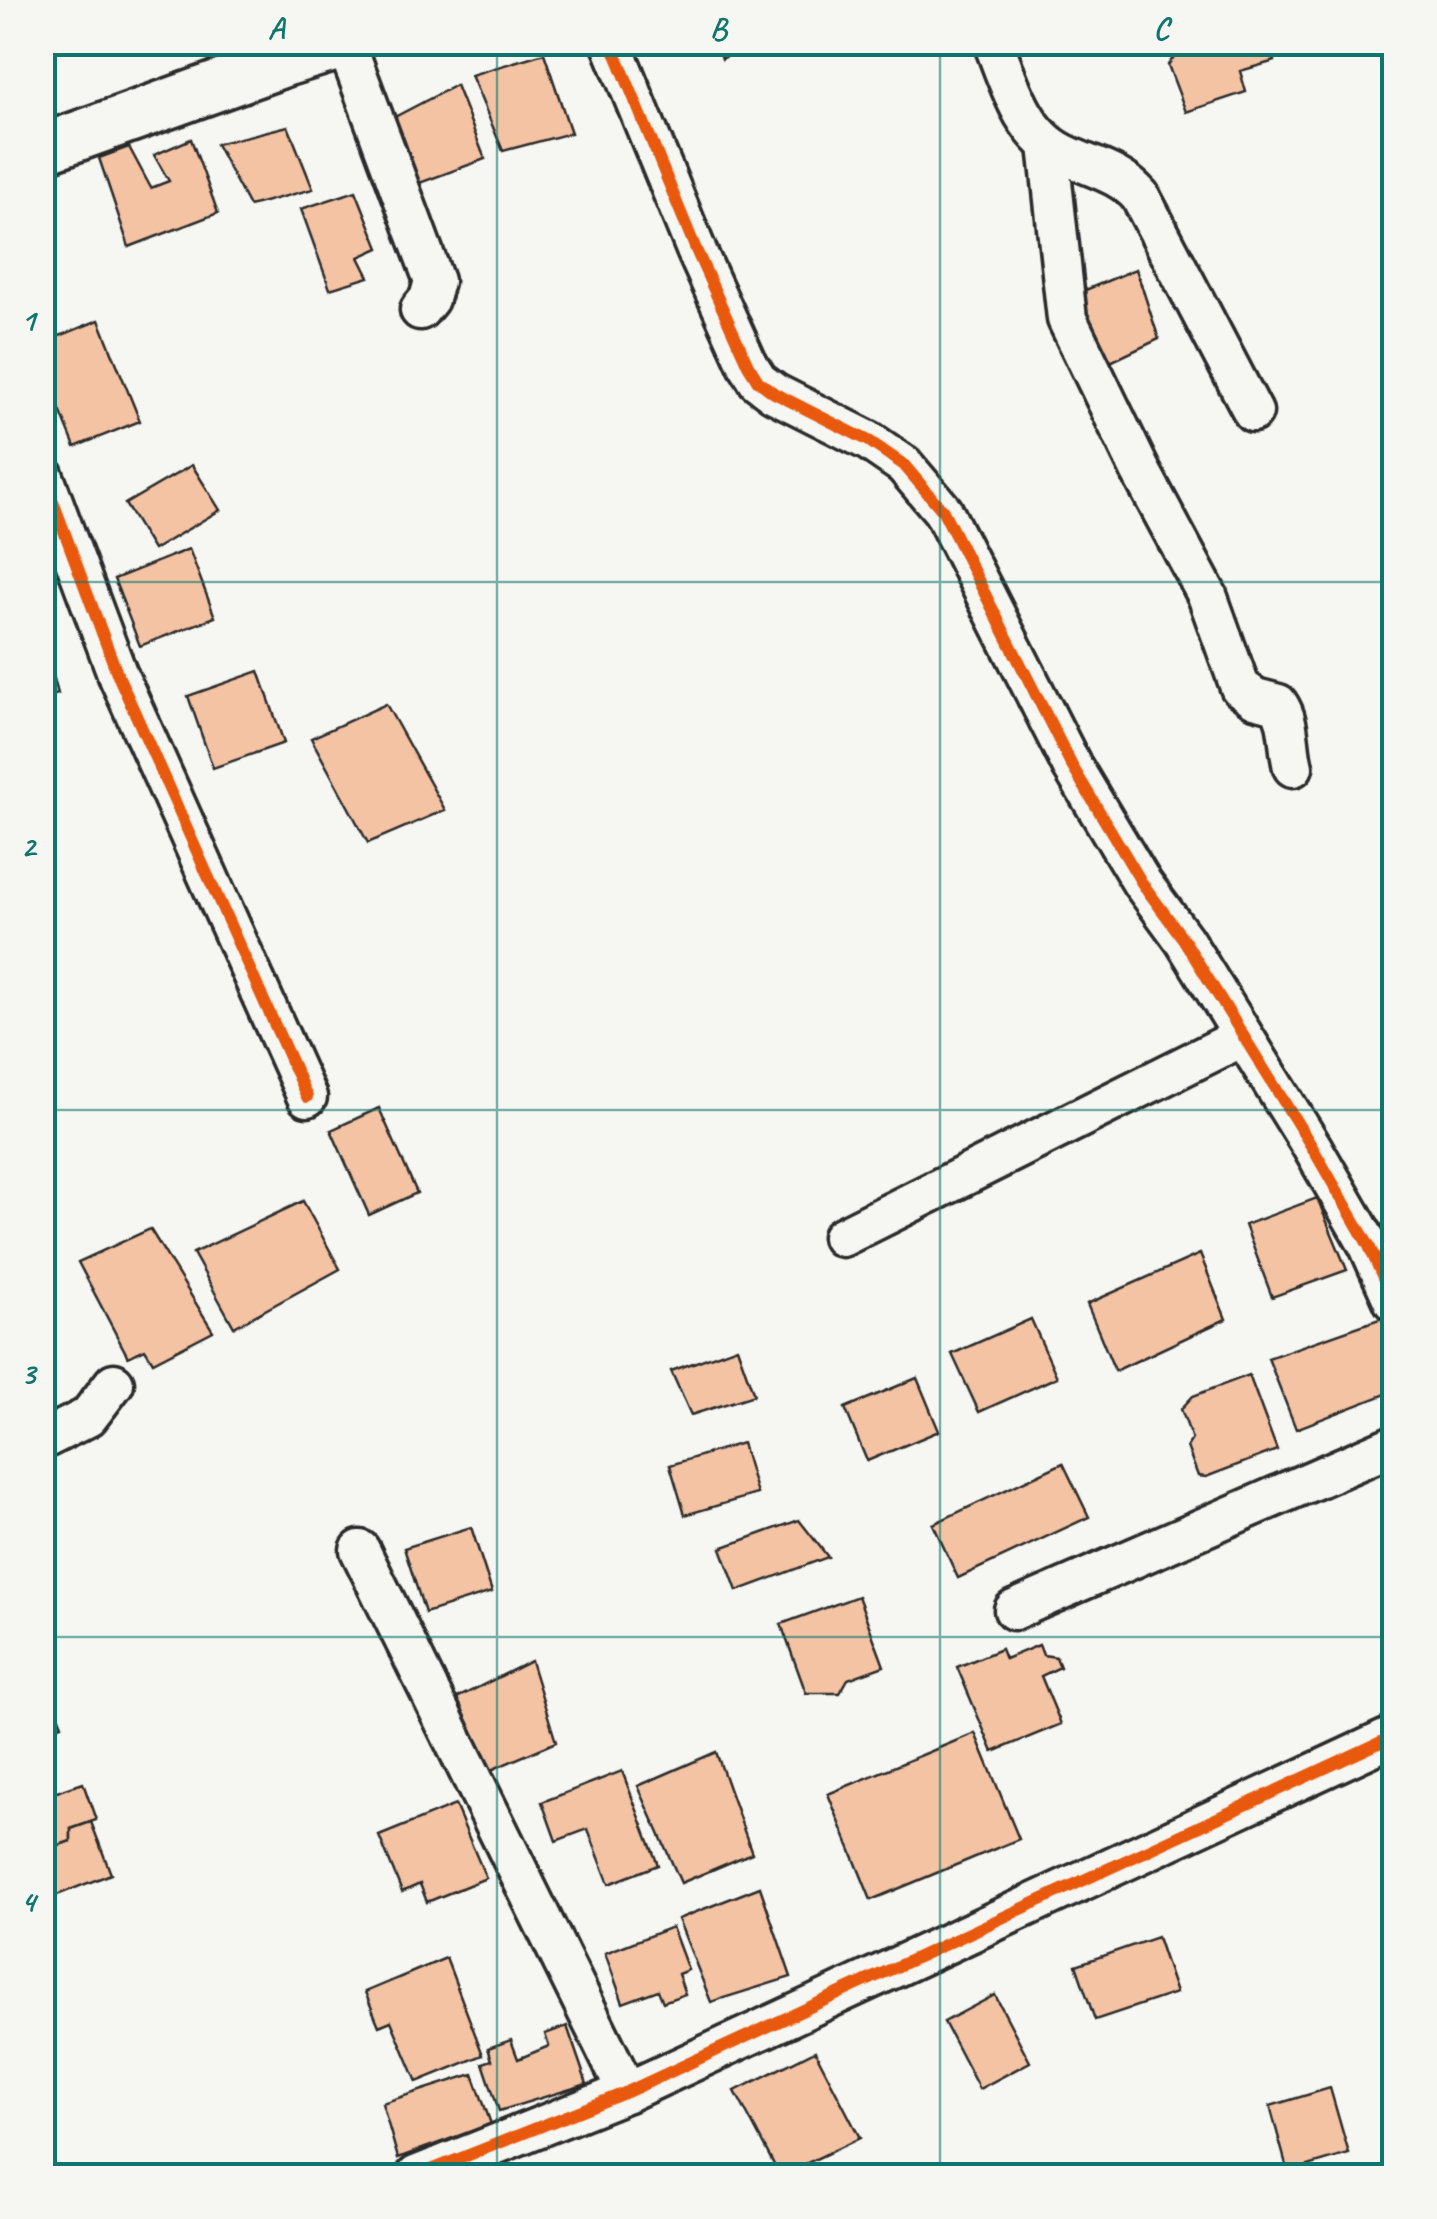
<svg xmlns="http://www.w3.org/2000/svg" width="1437" height="2219" font-family="Caveat,sans-serif">
<rect width="100%" height="100%" fill="#f6f6f2"/>
<filter id="ink" filterUnits="userSpaceOnUse"><feTurbulence type="fractalNoise" baseFrequency=".01" numOctaves="2"/><feDisplacementMap in="SourceGraphic" scale="20" xChannelSelector="R" yChannelSelector="G"/><feConvolveMatrix kernelMatrix="1 2 1 2 8 2 1 2 1" color-interpolation-filters="sRGB"/></filter>
<g filter="url(#ink)">
<!-- building -->
<g fill="#f4c3a4" stroke="#2b2b2b" stroke-width="2.5">
<polygon points="717,42 753,42 722,59"/>
<polygon points="1185,42 1271,42 1275,61 1240,71 1246,92 1186,112 1168,65"/>
<polygon points="544,53 571,133 503,151 471,75"/>
<polygon points="456,85 485,159 417,184 387,121"/>
<polygon points="288,126 313,189 249,206 216,144"/>
<polygon points="191,139 218,213 129,247 99,158 129,147 151,188 169,181 154,155"/>
<polygon points="356,191 379,248 359,257 369,277 330,289 301,209"/>
<polygon points="1136,269 1159,339 1102,366 1071,296"/>
<polygon points="99,320 140,421 75,447 42,366 42,343"/>
<polygon points="192,465 220,510 153,550 125,504"/>
<polygon points="189,549 215,617 140,646 114,579"/>
<polygon points="42,633 58,694 42,699"/>
<polygon points="259,671 284,743 213,768 188,696"/>
<polygon points="386,704 445,810 368,843 311,738"/>
<polygon points="379,1108 417,1193 369,1215 331,1130"/>
<polygon points="1317,1198 1347,1270 1272,1297 1245,1225"/>
<polygon points="303,1201 340,1269 234,1327 193,1253"/>
<polygon points="150,1229 213,1331 153,1362 145,1349 128,1357 78,1262"/>
<polygon points="1200,1254 1226,1319 1115,1371 1087,1304"/>
<polygon points="1382,1318 1394,1351 1394,1391 1296,1429 1268,1358"/>
<polygon points="1031,1319 1057,1377 979,1412 952,1354"/>
<polygon points="737,1347 754,1395 691,1415 671,1371"/>
<polygon points="1249,1375 1277,1450 1206,1477 1198,1476 1187,1447 1192,1439 1181,1409 1193,1396"/>
<polygon points="917,1378 939,1431 867,1461 845,1408"/>
<polygon points="742,1443 757,1494 685,1515 670,1465"/>
<polygon points="1063,1463 1089,1517 958,1578 933,1524"/>
<polygon points="799,1520 828,1557 737,1591 721,1548"/>
<polygon points="471,1527 492,1592 425,1613 404,1548"/>
<polygon points="858,1596 884,1666 848,1679 840,1693 806,1693 781,1624"/>
<polygon points="1039,1645 1043,1655 1056,1657 1060,1667 1041,1676 1061,1724 993,1752 957,1667 1001,1649 1005,1659"/>
<polygon points="531,1661 556,1742 491,1770 457,1698"/>
<polygon points="52,1700 62,1725 42,1732 42,1703"/>
<polygon points="975,1733 1019,1839 871,1900 828,1794"/>
<polygon points="716,1752 752,1853 681,1883 638,1786"/>
<polygon points="622,1771 658,1865 609,1884 588,1829 556,1841 542,1802"/>
<polygon points="83,1783 96,1820 71,1829 71,1841 42,1851 42,1797"/>
<polygon points="455,1805 486,1878 427,1902 420,1884 402,1892 379,1836"/>
<polygon points="91,1822 111,1874 42,1901 42,1851 71,1841 71,1829"/>
<polygon points="760,1887 791,1977 711,2002 678,1919"/>
<polygon points="672,1927 688,1970 678,1974 685,1994 663,2002 658,1990 623,2003 605,1953"/>
<polygon points="1157,1937 1176,1993 1095,2020 1076,1965"/>
<polygon points="446,1958 483,2055 417,2082 391,2021 379,2026 365,1992"/>
<polygon points="995,1995 1030,2062 979,2089 944,2022"/>
<polygon points="567,2026 587,2084 499,2111 483,2063 492,2060 488,2048 511,2040 518,2059 549,2046 545,2034"/>
<polygon points="815,2051 860,2138 780,2176 735,2091"/>
<polygon points="473,2074 491,2124 398,2158 382,2103"/>
<polygon points="1330,2088 1349,2154 1288,2172 1270,2106"/>
</g>
<g fill="none" stroke-linecap="round" stroke-linejoin="round">
<defs>
<g id="minor">
<polyline points="611,42 697,252 748,365 758,381 774,393 869,441 904,465 943,511 1072,766 1142,883 1184,940 1312,1147 1369,1246 1394,1302"/>
<path d="M 993,42 C 1009,82 1022,134 1064,154 C 1092,168 1119,172 1140,196 L 1253,412"/>
<polyline points="346,44 434,281 429,299 420,310"/>
<path d="M 1048,145 L 1067,319 L 1140,470 L 1207,595 L 1240,687 L 1255,698 L 1278,704 C 1291,723 1287,745 1293,767"/>
<polyline points="42,472 117,673 307,1097"/>
<polyline points="842,1237 1242,1037"/>
<polyline points="42,1440 88,1417 114,1383"/>
<polyline points="360,1550 627,2092"/>
<polyline points="1014,1610 1394,1445"/>
<polyline points="416,2176 627,2092 1394,1736"/>
</g>
<polyline id="tertiary" points="42,149 287,61 350,42"/>
</defs>
<!-- minor casing -->
<use href="#minor" stroke="#2b2b2b" stroke-width="45"/>
<!-- tertiary casing -->
<use href="#tertiary" stroke="#2b2b2b" stroke-width="55"/>
<!-- minor -->
<use href="#minor" stroke="#f6f6f2" stroke-width="38"/>
<!-- tertiary -->
<use href="#tertiary" stroke="#f6f6f2" stroke-width="48"/>
<defs>
<g id="cycleway">
<polyline points="611,42 697,252 748,365 758,381 774,393 869,441 904,465 943,511 1072,766 1142,883 1184,940 1312,1147 1369,1246 1394,1302"/>
<polyline points="42,472 117,673 307,1097"/>
<polyline points="416,2176 627,2092 1394,1736"/>
</g>
</defs>
<!-- cycleway casing -->
<use href="#cycleway" stroke="#f6f6f2" stroke-width="19"/>
<!-- cycleway -->
<use href="#cycleway" stroke="#e8590c" stroke-width="12"/>
</g>
</g>
<!-- grid -->
<path fill="none" stroke="#0f766e" stroke-width="2.5" stroke-opacity="0.55" d="M 497,42 L 497,2176M 940,42 L 940,2176M 42,582 L 1394,582M 42,1110 L 1394,1110M 42,1637 L 1394,1637"/>
<!-- margin -->
<rect width="1437" height="2219" fill="none" stroke="#f6f6f2" stroke-width="110"/>
<rect x="55" y="55" width="1327" height="2109" fill="none" stroke="#0f766e" stroke-width="4"/>
<g font-size="32" text-anchor="middle" font-weight="bold" fill="#0f766e">
<text x="276" y="39">A</text>
<text x="718" y="39">B</text>
<text x="1161" y="39">C</text>
<text x="28" y="330">1</text>
<text x="28" y="857">2</text>
<text x="28" y="1384">3</text>
<text x="28" y="1912">4</text>
</g>
</svg>
